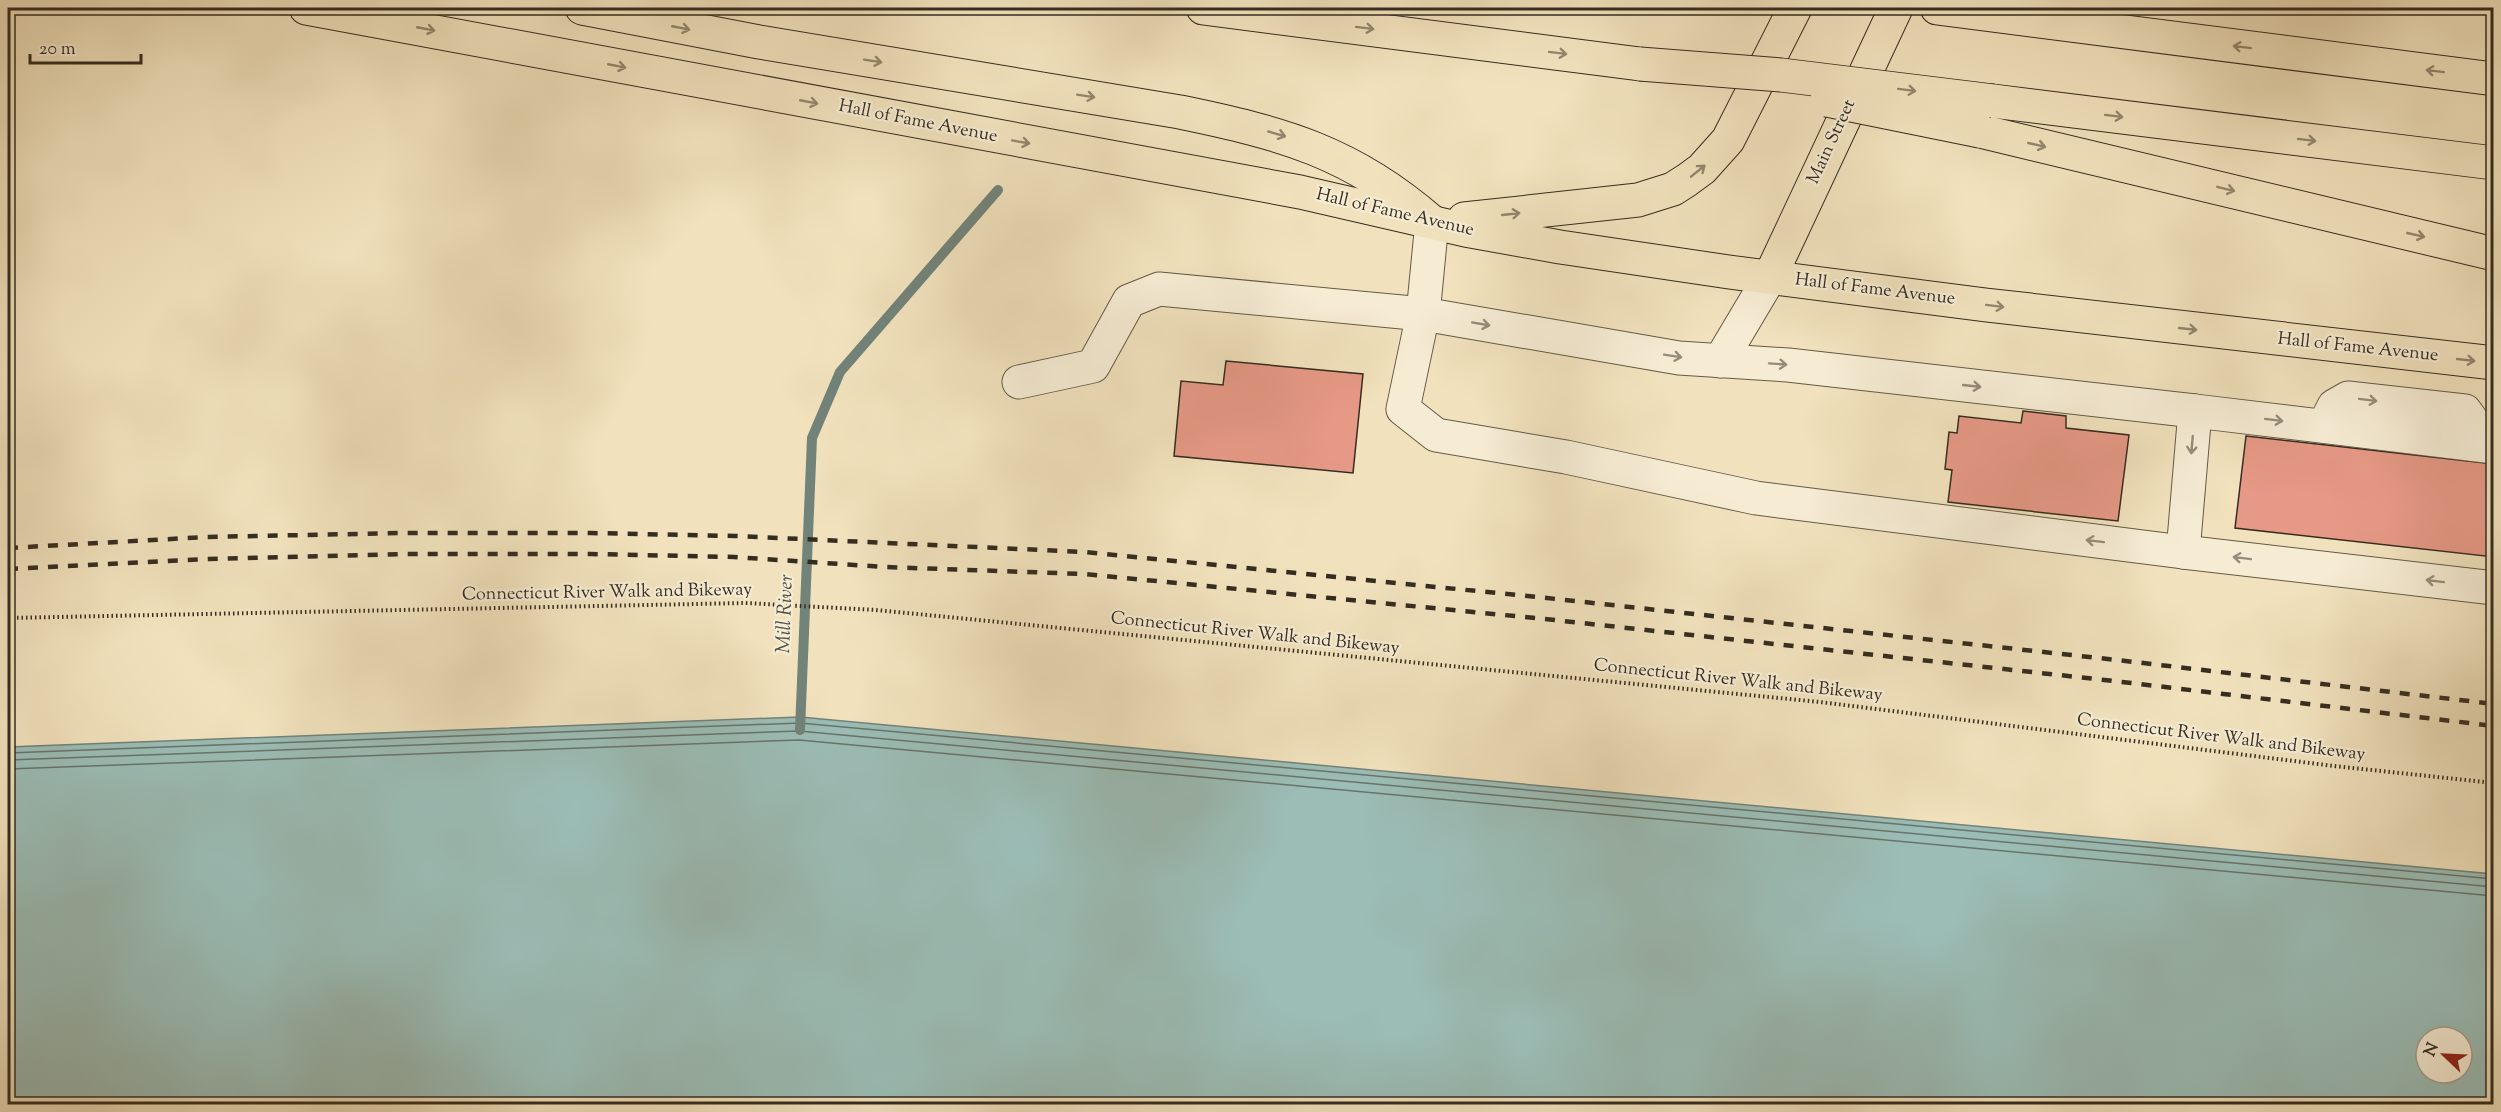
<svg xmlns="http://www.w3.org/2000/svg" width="2501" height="1112" font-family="'Sorts Mill Goudy',serif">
<rect width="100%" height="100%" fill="#f1e2bd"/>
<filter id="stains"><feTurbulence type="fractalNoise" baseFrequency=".00333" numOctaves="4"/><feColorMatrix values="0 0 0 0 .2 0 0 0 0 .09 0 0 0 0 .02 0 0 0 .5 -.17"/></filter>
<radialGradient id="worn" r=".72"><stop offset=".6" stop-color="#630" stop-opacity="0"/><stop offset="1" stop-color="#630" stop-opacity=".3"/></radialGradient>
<!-- water -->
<path fill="#9bbdb6" stroke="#72837a" stroke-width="1.5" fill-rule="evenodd" d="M 800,717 L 2493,874 L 2493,1104 L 8,1104 L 8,747 ZM 2426,1037 L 2462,1037 L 2462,1073 L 2426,1073 Z"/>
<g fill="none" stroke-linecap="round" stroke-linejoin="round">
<!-- shore -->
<g stroke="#68746b" stroke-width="1.5">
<polyline points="8,753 800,723 2494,879"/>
<polyline points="8,760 799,731 2494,887"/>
<polyline points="8,769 799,740 2494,896"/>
</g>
<!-- stream -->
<polyline stroke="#72837a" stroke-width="10" points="800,730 812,438 840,372 998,190"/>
</g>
<!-- building -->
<g fill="#e69986" stroke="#352c20" stroke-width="1.5">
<polygon points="1226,361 1363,374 1353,473 1174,456 1181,381 1223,385"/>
<polygon points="2023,411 2066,416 2066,428 2129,435 2118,521 1948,502 1952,470 1945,469 1949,432 1957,433 1959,416 2021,423"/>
<polygon points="2246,436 2494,464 2494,557 2235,528"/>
</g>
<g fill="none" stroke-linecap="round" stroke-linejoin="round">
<defs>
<g id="minor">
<polyline points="1720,361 1770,277"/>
<polyline points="1019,382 1093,366 1129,301 1159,289 1423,314 1679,358 1788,365 2195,411 2183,552 1756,498 1566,457 1436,435 1403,409 1423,314 1432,222"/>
<polyline points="2195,411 2494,447"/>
<polyline points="2324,426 2334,406 2348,398 2465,411 2473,422 2471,444"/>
<polyline points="2183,552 2494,588"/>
</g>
<g id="major">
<polyline points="306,8 1300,192 1465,230 1560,247 1729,272 1986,305 2494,363"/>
<polyline points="1464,219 1638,200 1673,189 1687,180 1702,169 1728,140 1795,8"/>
<polyline points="1770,277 1896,8"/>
</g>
<g id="highway">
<path d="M 582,8 L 759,42 L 1180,112 C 1282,133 1352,152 1432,222"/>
<polyline points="1203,8 1640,64"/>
<polyline points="1937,8 2494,79"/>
<polyline points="1993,101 2494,163"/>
<polyline points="1980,131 2494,254"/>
</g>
</defs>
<!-- minor casing -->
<use href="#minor" stroke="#645a47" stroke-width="35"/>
<!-- major casing -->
<use href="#major" stroke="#352c20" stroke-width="35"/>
<!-- highway casing -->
<use href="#highway" stroke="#352c20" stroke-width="35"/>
<!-- path -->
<polyline stroke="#352c20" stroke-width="4" stroke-dasharray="1.5 3" stroke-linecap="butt" points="8,618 745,603 876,610 1820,702 2334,766 2494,783"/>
<!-- minor -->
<use href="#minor" stroke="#f6ecd4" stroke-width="33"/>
<!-- major -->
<use href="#major" stroke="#f1e2bd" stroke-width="33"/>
<!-- highway -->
<use href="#highway" stroke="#f1e2bd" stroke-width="33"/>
<!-- rail -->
<g stroke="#352c20" stroke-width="4.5" stroke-dasharray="10 10" stroke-linecap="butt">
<polyline points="8,548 207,537 403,533 591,533 735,536 1085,552 1547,598 2117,660 2494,704"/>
<polyline points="8,569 208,559 403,554 591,554 734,557 885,567 1084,574 1545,619 2114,681 2494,726"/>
</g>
<defs>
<g id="highway-bridge">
<polyline points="1640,64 1781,75 1993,101"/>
<polyline points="1827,100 1980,131"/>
</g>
</defs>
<!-- highway-bridge casing -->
<use href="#highway-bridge" stroke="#352c20" stroke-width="35" stroke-linecap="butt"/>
<!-- highway-bridge -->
<use href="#highway-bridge" stroke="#f1e2bd" stroke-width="33"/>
</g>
<!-- one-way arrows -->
<defs><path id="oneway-shaft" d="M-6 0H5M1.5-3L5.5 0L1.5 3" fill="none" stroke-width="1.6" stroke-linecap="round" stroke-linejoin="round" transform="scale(1.5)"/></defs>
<g stroke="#93876e">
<use href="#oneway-shaft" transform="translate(681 28) rotate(11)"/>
<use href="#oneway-shaft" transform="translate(1365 28) rotate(7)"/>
<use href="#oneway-shaft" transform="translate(426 29) rotate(11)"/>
<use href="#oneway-shaft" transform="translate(2242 47) rotate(-173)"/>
<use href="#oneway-shaft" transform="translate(1558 53) rotate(7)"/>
<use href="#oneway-shaft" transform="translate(873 61) rotate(9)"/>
<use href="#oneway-shaft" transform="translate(617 66) rotate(11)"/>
<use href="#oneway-shaft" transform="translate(2435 71) rotate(-173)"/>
<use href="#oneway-shaft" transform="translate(1907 90) rotate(7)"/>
<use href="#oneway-shaft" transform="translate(1086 96) rotate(9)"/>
<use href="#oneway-shaft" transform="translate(809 102) rotate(11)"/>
<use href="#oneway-shaft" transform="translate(2114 116) rotate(7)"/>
<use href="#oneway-shaft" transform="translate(1277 134) rotate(16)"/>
<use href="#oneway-shaft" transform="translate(2307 140) rotate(7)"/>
<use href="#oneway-shaft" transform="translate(1021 142) rotate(10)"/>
<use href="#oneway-shaft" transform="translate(2037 145) rotate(13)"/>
<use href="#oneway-shaft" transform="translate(1698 171) rotate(-39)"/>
<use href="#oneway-shaft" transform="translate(2226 189) rotate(14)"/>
<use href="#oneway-shaft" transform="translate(1511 214) rotate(-6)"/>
<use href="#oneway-shaft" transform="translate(2416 235) rotate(13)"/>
<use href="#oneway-shaft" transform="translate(1995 306) rotate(7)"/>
<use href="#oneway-shaft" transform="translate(2188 329) rotate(6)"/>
<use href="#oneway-shaft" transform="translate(2466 360) rotate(6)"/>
</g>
<g stroke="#968c7a">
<use href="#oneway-shaft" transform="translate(1481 324) rotate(10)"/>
<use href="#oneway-shaft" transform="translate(1673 356) rotate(9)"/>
<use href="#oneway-shaft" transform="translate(1778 364) rotate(4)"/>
<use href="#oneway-shaft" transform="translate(1972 386) rotate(6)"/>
<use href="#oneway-shaft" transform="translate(2368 400) rotate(7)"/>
<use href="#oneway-shaft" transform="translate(2274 420) rotate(7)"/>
<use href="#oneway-shaft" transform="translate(2192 445) rotate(95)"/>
<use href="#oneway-shaft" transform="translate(2095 541) rotate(-173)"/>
<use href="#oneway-shaft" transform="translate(2242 558) rotate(-173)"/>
<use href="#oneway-shaft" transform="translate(2435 581) rotate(-173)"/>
</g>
<g text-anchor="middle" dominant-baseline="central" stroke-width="4.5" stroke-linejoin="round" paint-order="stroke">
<!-- street labels -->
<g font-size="18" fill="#352c20" stroke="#f6ecd4">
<text transform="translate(918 122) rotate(11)">Hall of Fame Avenue</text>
<text transform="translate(1832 142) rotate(-65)">Main Street</text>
<text transform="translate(1395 213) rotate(13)">Hall of Fame Avenue</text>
<text transform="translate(1875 290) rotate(7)">Hall of Fame Avenue</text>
<text transform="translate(2358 348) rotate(6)">Hall of Fame Avenue</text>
<text transform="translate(607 593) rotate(-1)">Connecticut River Walk and Bikeway</text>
<text transform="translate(1255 634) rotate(6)">Connecticut River Walk and Bikeway</text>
<text transform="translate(1738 681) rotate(6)">Connecticut River Walk and Bikeway</text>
<text transform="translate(2221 738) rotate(7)">Connecticut River Walk and Bikeway</text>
</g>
<!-- water labels -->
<g font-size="20" font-style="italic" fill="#4e5046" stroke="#f6ecd4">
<text transform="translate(786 614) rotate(-88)">Mill River</text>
</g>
</g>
<!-- margin -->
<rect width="2501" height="1112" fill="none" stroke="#f1e2bd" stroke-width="30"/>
<rect x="9" y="9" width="2483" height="1094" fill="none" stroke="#352c20" stroke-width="3"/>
<rect x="15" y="15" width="2471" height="1082" fill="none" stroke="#352c20" stroke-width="1.5"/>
<!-- north arrow -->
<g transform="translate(2444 1055) rotate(293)"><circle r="28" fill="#f6ecd4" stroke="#a99f8c" stroke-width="1.5"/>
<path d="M0-4.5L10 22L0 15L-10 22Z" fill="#8f2418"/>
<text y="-9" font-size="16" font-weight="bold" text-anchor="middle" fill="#352c20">N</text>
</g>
<!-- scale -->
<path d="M30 54v9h111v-9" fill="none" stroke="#352c20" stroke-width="3"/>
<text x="39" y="54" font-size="18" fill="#352c20" stroke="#f6ecd4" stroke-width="4.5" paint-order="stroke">20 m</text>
<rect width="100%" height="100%" filter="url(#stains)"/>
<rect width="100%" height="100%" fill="url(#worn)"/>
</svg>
